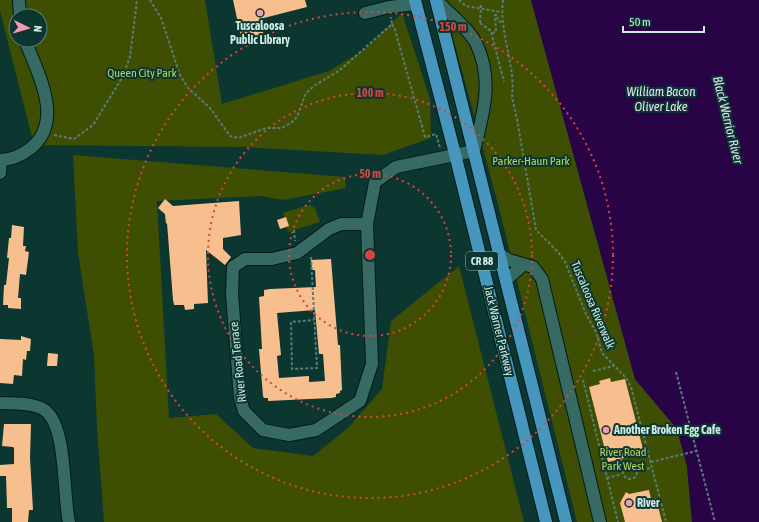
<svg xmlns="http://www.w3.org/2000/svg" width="759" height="522" font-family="'Asap Condensed',sans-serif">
<rect width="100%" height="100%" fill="#0c3630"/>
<!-- green -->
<g fill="#3e4f03" fill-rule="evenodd">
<path d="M 0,0 L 205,0 L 222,104 L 329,71 L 364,50 L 402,13 L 430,99 L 431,138 L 383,155 L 243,147 L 34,145 L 0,11 ZM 16,16 L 40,16 L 40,40 L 16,40 Z"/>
<polygon points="443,0 531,0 635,379 677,429 687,466 692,522 577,522 499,208"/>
<polygon points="73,155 345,177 346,188 283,200 260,196 157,201 169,418 216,414 253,448 313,456 348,428 382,389 391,321 459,266 524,522 104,522 97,428 94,355 78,253"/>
<polygon points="309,205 315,208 320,222 288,232 283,213"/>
</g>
<!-- water -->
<polygon fill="#280346" points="531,0 759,0 759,522 692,522 687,466 677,429 635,379"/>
<!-- building -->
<g fill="#f6bf8d" fill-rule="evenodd">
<polygon points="233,0 305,0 307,7 260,19 265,41 243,46"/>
<polygon points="165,199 173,206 239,201 241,235 223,238 223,249 231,257 225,265 206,250 208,303 194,304 194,309 185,310 184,305 174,305 173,300 167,223 166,224 165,214 158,208"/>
<polygon points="286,217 289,226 280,229 277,220"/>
<polygon points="12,225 24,227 23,246 26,246 25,251 29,252 26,275 20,274 18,298 21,298 21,309 8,308 8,305 3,305 4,285 6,285 9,258 7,258 9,238 11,238"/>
<path d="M 331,259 L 338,345 L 340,345 L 342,390 L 340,391 L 340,393 L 336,394 L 336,397 L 331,398 L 268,401 L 268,398 L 264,398 L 263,396 L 259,349 L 262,349 L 259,297 L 264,296 L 264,290 L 270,289 L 316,287 L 315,270 L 312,270 L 311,260 ZM 315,310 L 319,354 L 323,354 L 325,381 L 309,382 L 309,376 L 279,378 L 277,356 L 281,355 L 277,313 Z"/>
<polygon points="21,336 31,339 30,351 27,351 26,360 23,359 22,376 14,375 13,384 0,383 0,339 21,340"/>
<polygon points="48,353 58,354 57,366 47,366"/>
<polygon points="610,378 611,382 625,379 644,453 608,462 589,387 600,384 599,381"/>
<polygon points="4,424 31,424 30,458 33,510 29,510 28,522 12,522 12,508 7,508 6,476 0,476 0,465 14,464 14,448 13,447 2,446"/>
<polygon points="649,490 651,499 656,498 662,522 625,522 620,503 626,492 629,494"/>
</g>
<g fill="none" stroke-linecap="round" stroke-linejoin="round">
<defs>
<g id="minor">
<polyline points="19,0 20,16"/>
<polyline points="365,13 389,7 416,4"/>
<path d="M 0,160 C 11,160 22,155 31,148 C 65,120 37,72 25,40"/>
<polyline points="0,173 1,161"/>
<polygon points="341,224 367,224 372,364 360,401 316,430 289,435 263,430 244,411 240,398 232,294 233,267 245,259 272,259 297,253 329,229"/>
<path d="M 367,224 L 375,182 L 396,167 L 474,151 C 483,114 494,80 476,43 C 468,28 448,12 436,0"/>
<polyline points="499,254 509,260 533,267 542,279 600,522"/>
<polyline points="506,280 523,265"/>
<path d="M 0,403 C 14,404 37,402 47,412 C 67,431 63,496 69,522"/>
</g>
<g id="major">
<polyline points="415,0 455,154 546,522"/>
<polyline points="436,0 566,522"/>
</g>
</defs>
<!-- minor casing -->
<use href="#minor" stroke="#011b18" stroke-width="14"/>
<!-- major casing -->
<use href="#major" stroke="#011b18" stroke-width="14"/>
<!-- path -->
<g stroke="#587c76" stroke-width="2" stroke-dasharray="3 2" stroke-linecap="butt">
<polyline points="150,0 161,18 180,75 188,88 210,108 230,136 238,138 267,128 282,128 292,122 297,117 306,93 314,86 340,70 392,24 391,17"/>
<polyline points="459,0 466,6 501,12"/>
<path d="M 503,0 C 499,34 516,65 512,97 L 517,119 L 536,230 L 558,252 L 565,262 L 586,314 L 596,332 L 602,353 L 626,378 L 631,387 L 666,522"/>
<polyline points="480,23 491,31 504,82"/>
<polyline points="480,23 481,3"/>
<polyline points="392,24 395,30 425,137 436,134 440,148"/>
<polyline points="492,33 496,32 495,15 497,15 498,21 502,22"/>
<polyline points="54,135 74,139 93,125 122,78 130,57 137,0"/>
<polyline points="294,230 295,241"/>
<polyline points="311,257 317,368 292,369 291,322 314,320"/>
<polyline points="593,371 614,366"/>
<polyline points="676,372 715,522"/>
<polyline points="583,380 618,522"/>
<polyline points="621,458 624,468"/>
<polyline points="651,462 696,451"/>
<circle cx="630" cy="472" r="7"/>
<polyline points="637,470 652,468"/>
<polyline points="607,478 622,474"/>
</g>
<!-- minor -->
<use href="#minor" stroke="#366a62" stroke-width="12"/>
<!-- major -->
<use href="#major" stroke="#4696be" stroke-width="12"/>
</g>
<!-- distance rings -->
<g fill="none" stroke="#d54544" stroke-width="2" stroke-dasharray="2 4">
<circle cx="370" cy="255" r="81"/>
<circle cx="370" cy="255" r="162"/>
<circle cx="370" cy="255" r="243"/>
</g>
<!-- markers -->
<g fill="#f19ab1" stroke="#0c3630" stroke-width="1.5">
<circle cx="260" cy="13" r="4"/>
<circle cx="606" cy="430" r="4"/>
<circle cx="629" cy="503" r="4"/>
</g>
<g text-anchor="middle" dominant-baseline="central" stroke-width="4" stroke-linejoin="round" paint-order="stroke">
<!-- shield labels -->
<rect fill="#0c3630" stroke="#94b3ae" stroke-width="1" x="466" y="252" width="32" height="18" rx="3"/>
<g font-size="11" font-weight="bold" fill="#cee9e4">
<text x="482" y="261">CR 88</text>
</g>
<!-- poi labels -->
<g font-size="12" font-weight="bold" fill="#cee9e4" stroke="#0c3630" text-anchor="start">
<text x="260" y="26" text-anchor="middle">Tuscaloosa<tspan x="260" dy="14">Public Library</tspan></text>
<text x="614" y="430">Another Broken Egg Cafe</text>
<text x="637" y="503">River</text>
</g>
<!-- park labels -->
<g font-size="12" fill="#b5d565" stroke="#0c3630">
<text x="142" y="73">Queen City Park</text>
<text x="531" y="161">Parker-Haun Park</text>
<text x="623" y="452">River Road<tspan x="623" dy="14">Park West</tspan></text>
</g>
<!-- street labels -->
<g font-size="12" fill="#cee9e4" stroke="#0c3630">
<text transform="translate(593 305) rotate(67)">Tuscaloosa Riverwalk</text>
<text transform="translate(499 331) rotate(76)">Jack Warner Parkway</text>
<text transform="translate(238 362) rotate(-96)">River Road Terrace</text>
</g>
<!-- water labels -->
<g font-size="13" font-style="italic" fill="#e8e0f5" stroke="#0c3630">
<text x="661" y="91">William Bacon<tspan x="661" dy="15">Oliver Lake</tspan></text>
<text transform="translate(728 120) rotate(76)">Black Warrior River</text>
</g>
</g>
<circle cx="370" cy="255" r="6" fill="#d54544" stroke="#0c3630" stroke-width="2"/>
<g font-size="12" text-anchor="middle" font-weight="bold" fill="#d54544" stroke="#0c3630" stroke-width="4" stroke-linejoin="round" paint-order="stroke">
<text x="453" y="31">150 m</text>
<text x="370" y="97">100 m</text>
<text x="370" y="178">50 m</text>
</g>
<!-- north arrow -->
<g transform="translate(28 28) rotate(95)"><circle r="19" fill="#0c3630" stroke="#5a7e78"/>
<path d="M0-3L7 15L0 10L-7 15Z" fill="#f19ab1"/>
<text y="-6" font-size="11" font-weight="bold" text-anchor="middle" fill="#cee9e4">N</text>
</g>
<!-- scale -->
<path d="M623 26v6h81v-6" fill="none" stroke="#cee9e4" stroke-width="2"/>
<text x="629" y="26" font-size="12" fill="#cee9e4" stroke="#0c3630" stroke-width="3" paint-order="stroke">50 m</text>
</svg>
